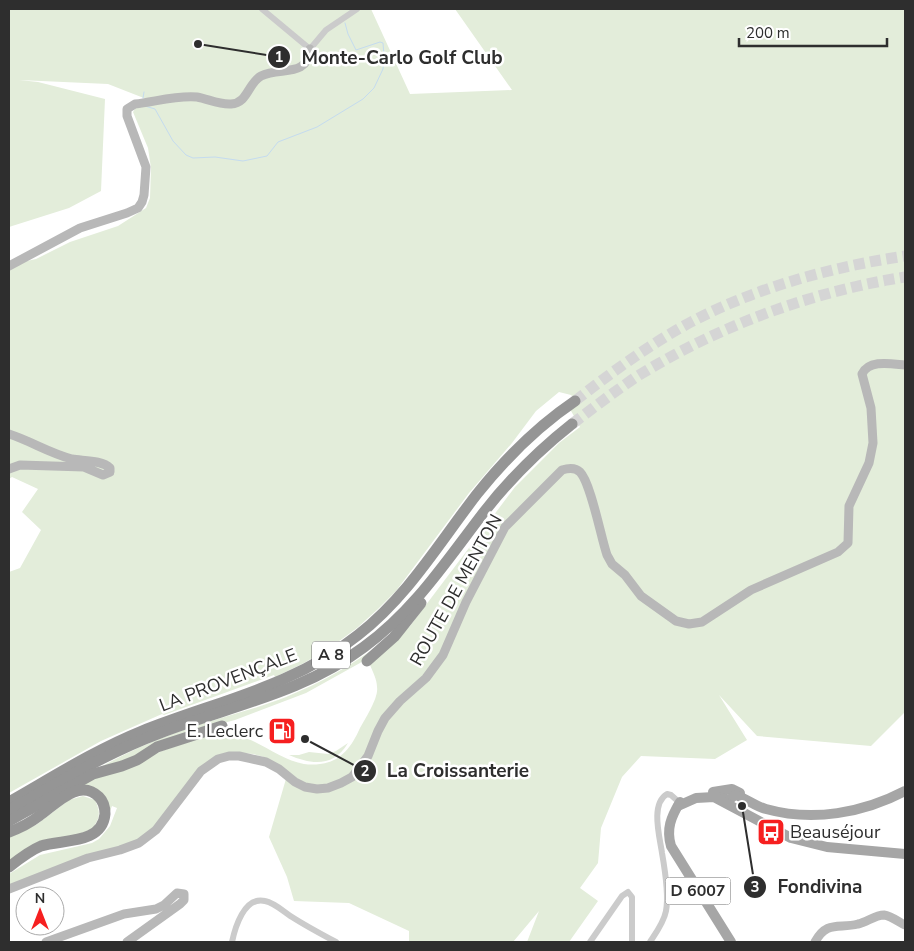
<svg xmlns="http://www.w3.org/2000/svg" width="914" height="951" font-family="'Nunito Sans',sans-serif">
<rect width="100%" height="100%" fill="#fff"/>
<!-- green -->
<g fill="#e3edda">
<path d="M 9,9 L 371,9 L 410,94 L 512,90 L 455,9 L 905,9 L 905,712 L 871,746 L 757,736 L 719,695 L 747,740 L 715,759 L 641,756 L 622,777 L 601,828 L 598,863 L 580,888 L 598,901 L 569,942 L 527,942 L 539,911 L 513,942 L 409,942 L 409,931 L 349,903 L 294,901 L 287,877 L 269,837 L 288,772 L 264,757 L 253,754 L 243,753 L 216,758 L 156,825 L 133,843 L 9,886 L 9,874 L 40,855 L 92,843 L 99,839 L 110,826 L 117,808 L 112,806 L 109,814 L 108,807 L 76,786 C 112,771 148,755 185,743 C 195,739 207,734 217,733 C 255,729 282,770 320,764 C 341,762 352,746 360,728 C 365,719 379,697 377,687 C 377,680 373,672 370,665 L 410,626 L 515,487 L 559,443 L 580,427 L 570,409 L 579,403 L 571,395 L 559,392 L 536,411 L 512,443 L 469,493 L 396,591 L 378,609 L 357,628 L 331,647 L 304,663 L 275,677 L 274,675 L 164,715 L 162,714 L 101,741 L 9,793 L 9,572 L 20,568 L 41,530 L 22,512 L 38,489 L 12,477 L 9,479 L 9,265 L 36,259 L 70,242 L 118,226 L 146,208 L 150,198 L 151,168 L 148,148 L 133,112 L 137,106 L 154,102 L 108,84 L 19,80 L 38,82 L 105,99 L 101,191 L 69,208 L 9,227 Z"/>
<path d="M 380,644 L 382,645 L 360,663 L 306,693 L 235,720 L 212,726 L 130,759 L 97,769 C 120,756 145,744 170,735 C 208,720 248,712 286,697 C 320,683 351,666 380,644 Z"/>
<path d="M 348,743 C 334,767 312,765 289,755 L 299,755 L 309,752 L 328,754 L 336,751 Z"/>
<path d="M 83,796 L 95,800 C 101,813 100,818 92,829 L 9,862 L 9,836 L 36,825 L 69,800 Z"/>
</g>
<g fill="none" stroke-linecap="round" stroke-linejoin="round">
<!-- stream -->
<g stroke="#c4dbef" stroke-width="1">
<polyline points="143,98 144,92"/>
<polyline points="145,106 155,109 173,141 186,155 193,158 215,157 243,161 267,156 278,142 317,127 363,99 374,88 383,69 384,56 383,43 380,42 356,50 348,34 345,23"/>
</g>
<!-- highway-tunnel -->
<g stroke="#d5d5d5" stroke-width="11" stroke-dasharray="11 5.5" stroke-linecap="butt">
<path d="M 575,401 C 612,372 650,344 691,322 C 757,287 832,267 905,256"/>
<path d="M 572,424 C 593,408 614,392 636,377 C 718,326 810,292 905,277"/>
</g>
<!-- street -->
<g stroke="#cbcbcb" stroke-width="6">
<polyline points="262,9 310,49 326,30 357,9"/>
<path d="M 232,942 C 235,928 244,896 265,901 C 275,903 284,912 292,917 C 306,926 321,934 336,942"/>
<polyline points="590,942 622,896 628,892 632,897 632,942"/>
<path d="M 650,942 C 656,933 664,922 666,911 C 669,895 665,870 662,853 C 660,838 650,804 667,794 L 671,795 L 680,803"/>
</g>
<!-- secondary -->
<g stroke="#b8b8b8" stroke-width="9">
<path d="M 9,266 L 80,228 L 127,213 L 138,208 L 142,202 L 144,195 L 146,167 L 127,116 L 127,109 L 135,104 C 154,102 177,95 197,97 C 208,99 220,105 231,104 C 248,103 248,83 261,76 C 280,66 307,79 310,49"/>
<path d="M 9,434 C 31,441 49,453 72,459 C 83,461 102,460 110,468 L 110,472 L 103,475 L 84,467 L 20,465 L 9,469"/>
<path d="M 9,889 L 88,858 L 120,850 L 139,843 L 156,830 L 201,771 L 218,759 L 229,756 L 239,756 L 266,762 L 279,769 L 295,782 L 305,787 L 317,789 L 328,788 L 341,783 L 352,777 L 368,756 L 378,731 L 385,718 L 400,701 L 426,678 L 443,655 L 466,602 L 505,527 L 562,470 C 568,468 575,467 580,472 C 591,483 601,538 607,555 L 612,564 L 625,575 L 641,596 L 676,621 L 689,624 L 702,622 L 751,590 L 838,552 L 848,543 L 849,506 L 869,463 L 873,443 L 871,408 L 862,374 C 869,359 892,364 905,365"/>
<polyline points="46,942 124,914 156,909 164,905 177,893 184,894 184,900 180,904 127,942"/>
<path d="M 815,942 C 827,920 839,929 858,924 C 867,922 875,915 884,915 C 891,916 899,922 905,925"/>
</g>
<!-- primary -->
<g stroke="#a6a6a6" stroke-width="10">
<polyline points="713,792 732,789 740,793"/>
<path d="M 719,797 L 729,800 L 735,795 C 746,798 754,806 766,809 C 813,822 863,813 905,791"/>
<path d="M 680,802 C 671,817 666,829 671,846 L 731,942"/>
<polyline points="678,806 696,798 714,797 791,838 827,847 905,854"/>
</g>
<!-- highway -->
<g stroke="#959595" stroke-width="11">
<polyline points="367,661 394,637 421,603"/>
<path d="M 9,802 C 53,777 95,750 142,731 C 217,701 293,687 358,635 C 408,596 439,543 477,494 C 505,459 538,426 575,401"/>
<path d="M 9,810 C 58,783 106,753 160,733 C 230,706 303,693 364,647 C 414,611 447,560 484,512 C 510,479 539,450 572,424"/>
<polyline points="9,821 93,774 122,766 137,760 157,747 222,726"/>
<path d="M 9,832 C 20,828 30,823 39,816 C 55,805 79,777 99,797 C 103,801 105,808 105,814 C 102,845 62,839 41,846 C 29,851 19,859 9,867"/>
</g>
</g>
<!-- icons -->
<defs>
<symbol id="fuel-square" viewBox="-11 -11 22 22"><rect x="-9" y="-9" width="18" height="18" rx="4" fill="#f61f20" stroke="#fff"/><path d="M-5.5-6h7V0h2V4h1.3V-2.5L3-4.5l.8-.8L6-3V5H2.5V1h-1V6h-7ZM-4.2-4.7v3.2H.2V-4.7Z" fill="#fff"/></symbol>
<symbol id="bus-square" viewBox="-11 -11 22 22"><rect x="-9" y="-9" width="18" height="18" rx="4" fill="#f61f20" stroke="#fff"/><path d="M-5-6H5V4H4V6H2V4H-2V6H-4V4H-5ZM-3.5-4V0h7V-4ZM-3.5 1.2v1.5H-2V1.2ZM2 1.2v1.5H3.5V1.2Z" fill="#fff"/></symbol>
</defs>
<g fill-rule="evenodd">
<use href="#fuel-square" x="266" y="715" width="32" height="32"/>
<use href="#bus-square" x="755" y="816" width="32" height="32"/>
</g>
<g text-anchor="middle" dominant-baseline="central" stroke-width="5" stroke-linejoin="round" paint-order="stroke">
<!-- shield labels -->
<g fill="#fff" stroke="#6d6d6d" stroke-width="1">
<rect x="312" y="641.5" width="38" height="27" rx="4"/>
<rect x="665.5" y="877.5" width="65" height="27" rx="4"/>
</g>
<g font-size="16" font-weight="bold" fill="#2e2e2e">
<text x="331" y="655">A 8</text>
<text x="698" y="891">D 6007</text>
</g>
<!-- street labels -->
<g font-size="18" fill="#2e2e2e" stroke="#fff">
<text transform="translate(456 590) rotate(-61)">ROUTE DE MENTON</text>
<text transform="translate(228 680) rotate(-21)">LA PROVENÇALE</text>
</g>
<!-- poi labels -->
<g font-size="18" fill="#2e2e2e" stroke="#fff" text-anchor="end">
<text x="263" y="731">E. Leclerc</text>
<text x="790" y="832" text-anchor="start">Beauséjour</text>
</g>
</g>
<!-- callouts -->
<path fill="none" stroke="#2e2e2e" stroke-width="2" d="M198 44L279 57M305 739L365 771M742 806L755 887"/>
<g fill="#2e2e2e" stroke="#fff" stroke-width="2">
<circle cx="198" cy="44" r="5"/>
<circle cx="305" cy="739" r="5"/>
<circle cx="742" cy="806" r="5"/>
<circle cx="279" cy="57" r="12"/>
<circle cx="365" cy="771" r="12"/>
<circle cx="755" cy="887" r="12"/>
</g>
<g font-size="15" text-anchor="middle" font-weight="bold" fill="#fff">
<text x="279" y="62">1</text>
<text x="365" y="776">2</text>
<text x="755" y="892">3</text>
</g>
<g font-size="19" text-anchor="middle" font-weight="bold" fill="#2e2e2e" stroke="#fff" stroke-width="5" stroke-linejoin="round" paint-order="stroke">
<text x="402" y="64">Monte-Carlo Golf Club</text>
<text x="458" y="777">La Croissanterie</text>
<text x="820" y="893">Fondivina</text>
</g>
<!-- border -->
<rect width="914" height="951" fill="none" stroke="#2e2e2e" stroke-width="20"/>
<!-- north arrow -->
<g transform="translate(40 911)"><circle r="24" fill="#ffffff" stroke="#ababab"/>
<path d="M0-4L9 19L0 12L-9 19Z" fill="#f61f20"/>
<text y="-8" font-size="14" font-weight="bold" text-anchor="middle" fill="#2e2e2e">N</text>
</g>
<!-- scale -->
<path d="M739 38v8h148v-8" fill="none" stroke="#2e2e2e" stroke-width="2.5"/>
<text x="746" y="38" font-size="15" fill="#2e2e2e" stroke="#ffffff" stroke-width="4" paint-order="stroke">200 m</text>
</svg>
